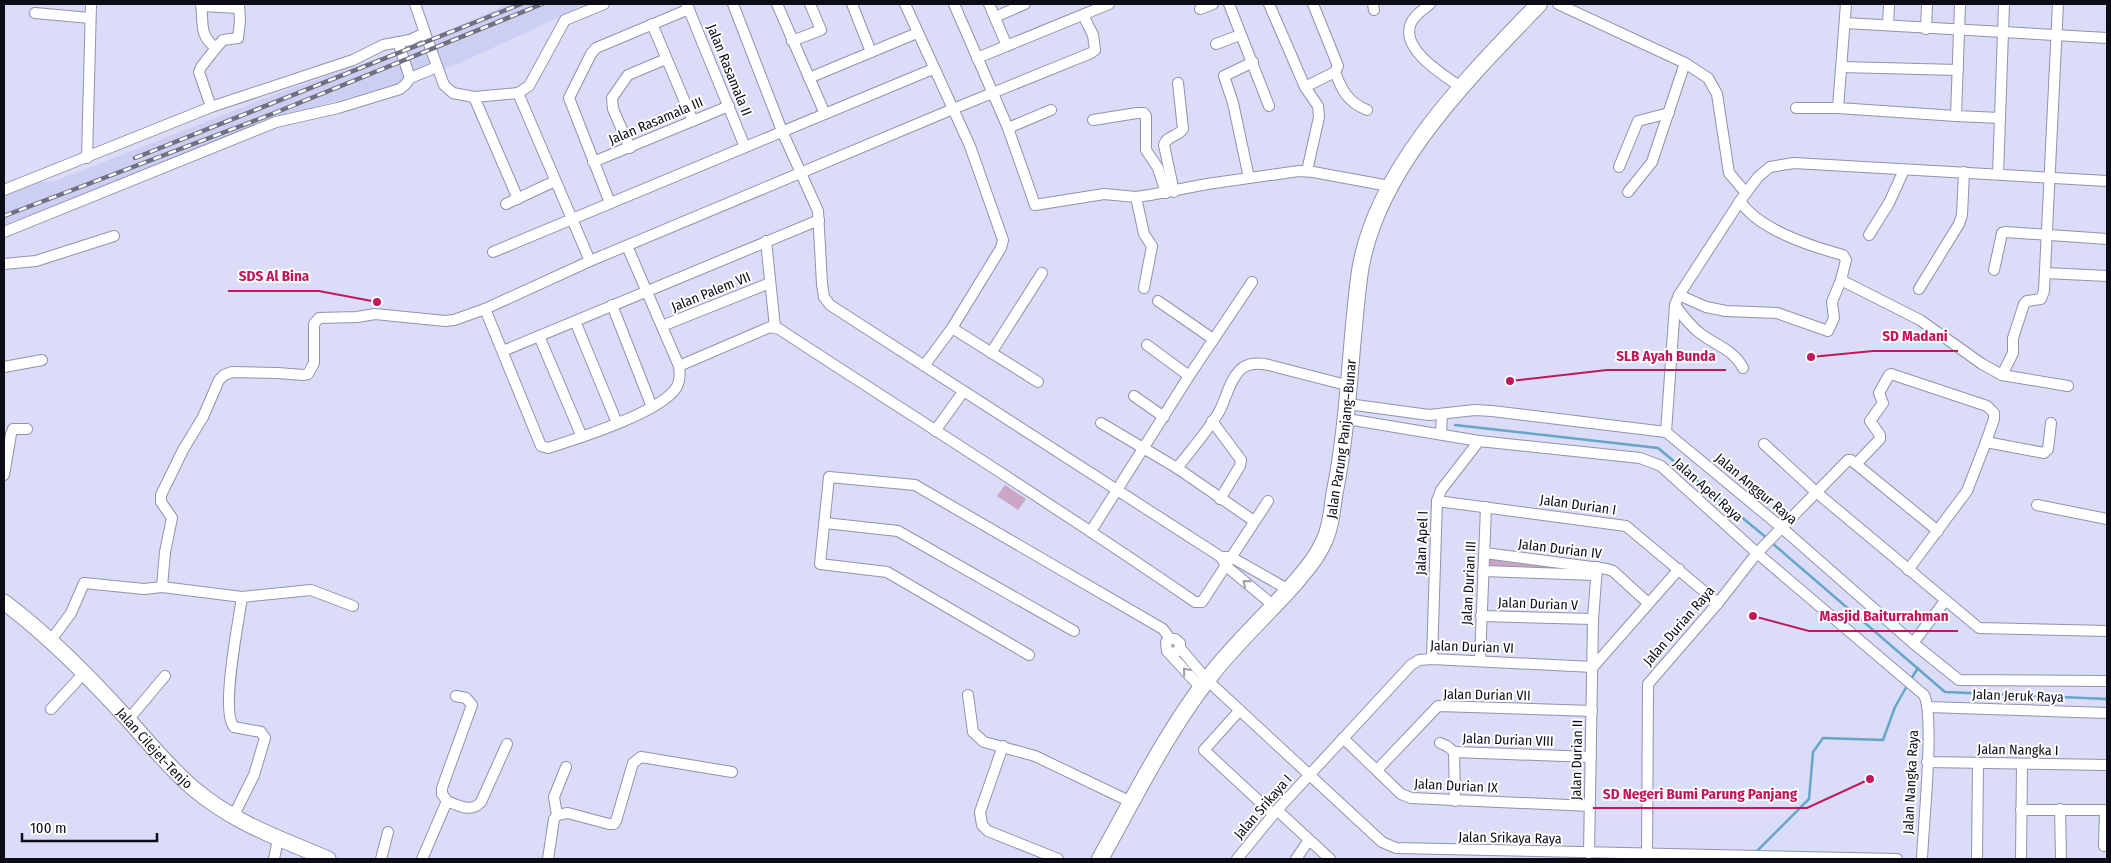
<svg xmlns="http://www.w3.org/2000/svg" width="2111" height="863" font-family="'Fira Sans Condensed',sans-serif">
<rect width="100%" height="100%" fill="#dadcf8"/>
<!-- built -->
<polygon fill="#cccff2" points="508,4 583,4 562,16 462,62 405,83 363,93 300,112 4,225 4,188 15,184 55,181 289,89 411,47"/>
<!-- green -->
<g fill="#cba6c6">
<polygon points="1005,485 1026,499 1018,510 997,496"/>
<polygon points="1485,553 1597,567 1596,575 1483,571"/>
</g>
<g fill="none" stroke-linecap="round" stroke-linejoin="round">
<!-- stream -->
<g stroke="#66a6c7" stroke-width="2.5">
<polyline points="1455,425 1658,448 1768,539"/>
<polyline points="1772,543 1945,692 2107,699"/>
<polyline points="1911,679 1918,668"/>
<polyline points="1756,852 1809,799 1813,752 1823,738 1883,740 1895,707 1908,684"/>
</g>
<defs>
<g id="minor">
<path d="M 201,4 C 204,24 198,34 216,48 L 223,40 L 238,38 L 240,21 L 239,4"/>
<polyline points="415,4 425,33"/>
<polyline points="733,4 782,131 818,211 822,284 824,297 830,305 1221,557 1226,566 1274,606"/>
<polyline points="777,4 825,114"/>
<polyline points="852,4 871,52"/>
<polyline points="905,4 970,146 1003,240 1001,248 952,328 924,366"/>
<polyline points="954,4 1008,128 1035,205 1104,194 1136,197 1150,195 1207,184 1299,171 1313,172 1389,186"/>
<polyline points="989,4 1007,46"/>
<polyline points="1229,4 1269,106"/>
<polyline points="1269,4 1305,87 1318,106 1319,117 1307,171"/>
<polyline points="1373,4 1374,10"/>
<path d="M 1430,4 C 1424,9 1414,15 1411,23 C 1399,49 1445,76 1462,88"/>
<polyline points="1558,4 1685,63 1708,78 1717,94 1729,173 1746,193"/>
<polyline points="1846,4 1838,108 1956,116"/>
<polyline points="1960,4 1956,116 2000,118"/>
<polyline points="687,5 745,147"/>
<polyline points="202,6 239,8"/>
<polyline points="1200,9 1213,4"/>
<polyline points="35,13 90,18"/>
<polyline points="995,17 1025,4"/>
<polyline points="1845,23 2107,38"/>
<polyline points="652,24 693,121"/>
<polyline points="1888,25 1889,4"/>
<polyline points="1926,29 1927,4"/>
<polyline points="792,41 821,30 810,4"/>
<polyline points="1216,44 1240,35"/>
<polyline points="977,58 1109,4"/>
<polyline points="1842,67 1958,70"/>
<path d="M 1335,72 C 1342,91 1348,102 1367,110"/>
<polyline points="410,78 437,67"/>
<polyline points="809,78 917,33"/>
<polyline points="1305,87 1335,72 1338,66 1313,4"/>
<polyline points="518,93 590,261"/>
<polyline points="474,97 518,199"/>
<polyline points="211,107 199,72 201,67 216,48"/>
<polyline points="1796,108 1838,108"/>
<polyline points="1093,120 1137,113 1144,113 1146,116 1146,150 1158,168 1166,193"/>
<polyline points="1008,128 1051,110"/>
<polyline points="630,148 613,109 612,98 628,75 666,59"/>
<polyline points="87,158 91,4"/>
<polyline points="593,162 729,106"/>
<polyline points="1619,167 1638,121 1669,113"/>
<polyline points="1998,174 2004,4"/>
<polyline points="1249,178 1233,103 1224,76 1253,62"/>
<polyline points="4,190 211,107 353,60 383,45 410,40 425,33 444,85 453,93 474,97 518,93 529,86 565,20 604,4"/>
<path d="M 1174,192 L 1164,145 C 1167,135 1178,137 1183,129 L 1178,83"/>
<polyline points="1628,192 1652,162 1685,63"/>
<polyline points="1136,197 1144,234 1152,246 1144,288"/>
<path d="M 1740,201 C 1759,230 1810,246 1843,255 L 1846,260 L 1841,280 L 1920,320 L 1982,364 L 2002,375 L 2068,386"/>
<polyline points="610,203 569,98 591,54 596,48 689,9"/>
<polyline points="506,204 555,181"/>
<polyline points="4,232 276,122 338,108 400,89 406,84 410,78 398,42"/>
<polyline points="1869,235 1889,203 1904,170"/>
<polyline points="766,241 775,327"/>
<polyline points="493,252 933,69"/>
<polyline points="4,264 36,261 114,236"/>
<polyline points="1994,270 2001,238 2002,233 2005,232 2107,239"/>
<polyline points="2046,273 2107,276"/>
<polyline points="1919,289 1959,224 1962,215 1964,172"/>
<polyline points="1679,295 1706,307 1726,311 1777,313 1828,331 1834,318 1832,302 1841,280"/>
<polyline points="1158,301 1213,339"/>
<polyline points="612,305 652,407"/>
<path d="M 1675,305 C 1683,316 1690,326 1701,334 C 1717,346 1734,350 1743,368"/>
<path d="M 485,309 L 541,446 L 548,448 C 576,439 660,413 676,388 C 680,382 680,373 679,366 L 627,246"/>
<polyline points="575,321 617,423"/>
<polyline points="662,326 770,283"/>
<polyline points="952,328 1038,382"/>
<polyline points="539,336 582,437"/>
<polyline points="1147,345 1189,376"/>
<polyline points="503,351 819,220"/>
<polyline points="991,353 1042,273"/>
<path d="M 679,366 L 770,327 L 779,329 C 918,420 1059,508 1195,602 L 1202,602 L 1268,501"/>
<polyline points="4,367 42,360"/>
<polyline points="2002,375 2013,353 2013,338 2024,304 2027,301 2041,299 2044,291 2058,4"/>
<polyline points="1134,396 1164,417"/>
<polyline points="1348,404 1429,415 1475,410 1492,411 1666,432 1782,528 1913,643 1959,680 2107,681"/>
<path d="M 1347,419 L 1479,441 L 1640,458 L 1661,466 L 1757,553 L 1924,695 C 1935,717 1923,828 1922,859"/>
<polyline points="1212,421 1241,460 1240,466 1220,499"/>
<polyline points="1101,423 1177,468 1254,521"/>
<polyline points="935,431 963,392"/>
<polyline points="1666,432 1675,305 1679,295 1740,201 1758,177 1770,167 1794,163 2107,181"/>
<polyline points="1441,434 1442,414"/>
<polyline points="1764,444 1816,492 1979,628 2107,631"/>
<polyline points="1856,464 1880,439 1880,435 1870,421 1883,403 1879,393 1889,375 1891,374 1987,406 1994,413 1994,419 1986,442"/>
<path d="M 1177,468 C 1191,450 1207,432 1219,412 C 1226,399 1229,381 1240,370 C 1248,362 1259,363 1269,365 L 1350,386"/>
<polyline points="4,475 11,434 13,429 27,429"/>
<polyline points="1437,501 1626,526 1718,603"/>
<polyline points="2037,505 2107,519"/>
<polyline points="825,523 898,531 1074,631"/>
<polyline points="1091,531 1189,376 1252,282"/>
<polyline points="1485,553 1607,569 1613,571 1648,603"/>
<polyline points="1225,557 1231,557 1289,590"/>
<polyline points="1908,570 1967,491 1986,442 2044,453 2048,449 2051,423"/>
<polyline points="1483,571 1596,575"/>
<polyline points="162,587 165,552 172,518 161,502 161,495 183,450 203,417 219,380 224,375 232,372 278,373 303,375 308,374 314,363 314,324 319,318 357,317 375,314 445,321 454,320 485,309 590,261 953,109 1091,53 1095,50 1093,35 1083,15"/>
<polyline points="1481,616 1593,619"/>
<polyline points="51,640 71,613 84,583 144,589 162,587 242,597 311,590 353,606"/>
<polyline points="1913,643 1945,601"/>
<polyline points="1180,648 1207,680 1382,842 1396,848 1897,859"/>
<polyline points="1171,653 1176,652 1180,648 1180,643 1175,639 1170,639 1166,642 1167,651 1201,688"/>
<polyline points="1029,655 887,572 820,564 829,477 915,485 1163,629 1170,639"/>
<polyline points="1432,659 1437,501 1441,490 1479,441"/>
<polyline points="1480,660 1486,507"/>
<polyline points="968,695 973,732 984,742 1035,756 1131,802"/>
<polyline points="1928,707 2107,713"/>
<polyline points="51,709 84,673"/>
<polyline points="1240,710 1204,750 1273,814"/>
<polyline points="128,720 165,676"/>
<polyline points="1343,738 1401,794 1411,798 1590,806"/>
<polyline points="1440,743 1447,746 1454,752 1455,801"/>
<polyline points="1003,746 980,812 982,825 988,831 1058,859"/>
<polyline points="1454,752 1591,757"/>
<polyline points="1927,762 2107,765"/>
<polyline points="1378,769 1438,706 1592,711"/>
<polyline points="447,801 442,794 442,788 472,705 466,698 456,696"/>
<polyline points="2060,809 2061,859"/>
<polyline points="1277,810 1330,859"/>
<polyline points="2021,810 2107,810"/>
<polyline points="557,815 554,797 566,767"/>
<path d="M 233,817 L 254,775 L 265,738 L 261,732 L 234,727 C 220,712 239,620 242,597"/>
<polyline points="2104,846 2105,810"/>
<polyline points="1589,853 1593,619 1597,567"/>
<polyline points="274,859 278,839"/>
<polyline points="381,859 388,832"/>
<path d="M 422,859 L 447,801 C 459,806 471,813 481,802 L 507,744"/>
<polyline points="548,859 554,819 557,815 568,813 609,824 614,824 616,821 633,763 641,757 732,772"/>
<polyline points="1237,859 1277,810 1411,665 1419,660 1432,659 1593,667 1679,569"/>
<polyline points="1296,859 1309,840"/>
<polyline points="1647,859 1648,684 1718,603 1757,553 1848,460 1851,460 1938,531"/>
<polyline points="1977,859 1978,763"/>
<polyline points="2021,859 2022,764"/>
</g>
<g id="secondary">
<path id="s1" d="M 4,602 C 48,635 86,674 123,714 C 145,738 169,768 194,789 C 236,824 279,838 328,859"/>
</g>
<g id="primary">
<path id="s2" d="M 1100,859 C 1134,798 1165,735 1207,680 C 1233,645 1266,616 1294,584 C 1306,570 1318,556 1325,539 C 1332,524 1332,506 1335,491 C 1349,420 1350,349 1359,278 C 1372,172 1468,78 1539,4"/>
</g>
</defs>
<!-- minor casing -->
<use href="#minor" stroke="#9193ad" stroke-width="12"/>
<!-- secondary casing -->
<use href="#secondary" stroke="#9193ad" stroke-width="17"/>
<!-- primary casing -->
<use href="#primary" stroke="#9193ad" stroke-width="18"/>
<!-- minor -->
<use href="#minor" stroke="#fff" stroke-width="10"/>
<!-- secondary -->
<use href="#secondary" stroke="#fff" stroke-width="15"/>
<!-- primary -->
<use href="#primary" stroke="#fff" stroke-width="16"/>
<defs>
<g id="rail">
<polyline points="135,158 521,4"/>
<polyline points="4,216 272,114 542,4"/>
</g>
</defs>
<!-- rail casing -->
<use href="#rail" stroke="#6f7183" stroke-width="4.5"/>
<!-- rail -->
<use href="#rail" stroke="#fff" stroke-width="2.5" stroke-dasharray="8" stroke-linecap="butt"/>
</g>
<!-- one-way arrows -->
<defs><path id="oneway-chevron" d="M-2-3.5L2.5 0L-2 3.5" fill="none" stroke-width="1.6" stroke-linecap="round" stroke-linejoin="round" transform="scale(1.25)"/></defs>
<g stroke="#9d9ea1">
<use href="#oneway-chevron" transform="translate(1246 583) rotate(-140)"/>
<use href="#oneway-chevron" transform="translate(1186 671) rotate(-130)"/>
</g>
<g text-anchor="middle" dominant-baseline="central" stroke-width="4" stroke-linejoin="round" paint-order="stroke">
<!-- street labels -->
<g font-size="14" fill="#0b0c15" stroke="#fff">
<text transform="translate(729 70) rotate(68)">Jalan Rasamala II</text>
<text transform="translate(656 121) rotate(-23)">Jalan Rasamala III</text>
<text transform="translate(711 292) rotate(-22)">Jalan Palem VII</text>
<text stroke="none"><textPath href="#s2" startOffset="495">Jalan Parung Panjang–Bunar</textPath></text>
<text transform="translate(1756 489) rotate(40)">Jalan Anggur Raya</text>
<text transform="translate(1708 490) rotate(42)">Jalan Apel Raya</text>
<text transform="translate(1578 505) rotate(8)">Jalan Durian I</text>
<text transform="translate(1422 543) rotate(-88)">Jalan Apel I</text>
<text transform="translate(1560 549) rotate(7)">Jalan Durian IV</text>
<text transform="translate(1469 583) rotate(-87)">Jalan Durian III</text>
<text transform="translate(1538 604) rotate(2)">Jalan Durian V</text>
<text transform="translate(1679 626) rotate(-49)">Jalan Durian Raya</text>
<text transform="translate(1472 647) rotate(2)">Jalan Durian VI</text>
<text transform="translate(1487 695) rotate(1)">Jalan Durian VII</text>
<text transform="translate(2018 696) rotate(2)">Jalan Jeruk Raya</text>
<text transform="translate(1508 740) rotate(2)">Jalan Durian VIII</text>
<text stroke="none"><textPath href="#s1" startOffset="210">Jalan Cilejet–Tenjo</textPath></text>
<text transform="translate(2018 750) rotate(1)">Jalan Nangka I</text>
<text transform="translate(1577 760) rotate(-89)">Jalan Durian II</text>
<text transform="translate(1911 782) rotate(-87)">Jalan Nangka Raya</text>
<text transform="translate(1456 786) rotate(3)">Jalan Durian IX</text>
<text transform="translate(1263 807) rotate(-49)">Jalan Srikaya I</text>
<text transform="translate(1510 838) rotate(1)">Jalan Srikaya Raya</text>
</g>
</g>
<!-- callouts -->
<path fill="none" stroke="#c2185b" stroke-width="2" d="M377 302L319 291H228M1811 357L1873 351H1958M1510 381L1607 370H1726M1753 616L1809 631H1958M1870 779L1807 808H1593"/>
<g fill="#c2185b" stroke="#fff" stroke-width="2">
<circle cx="377" cy="302" r="5"/>
<circle cx="1811" cy="357" r="5"/>
<circle cx="1510" cy="381" r="5"/>
<circle cx="1753" cy="616" r="5"/>
<circle cx="1870" cy="779" r="5"/>
</g>
<g font-size="15" text-anchor="middle" font-weight="bold" fill="#c2185b" stroke="#fff" stroke-width="4" stroke-linejoin="round" paint-order="stroke">
<text x="274" y="281">SDS Al Bina</text>
<text x="1915" y="341">SD Madani</text>
<text x="1666" y="361">SLB Ayah Bunda</text>
<text x="1884" y="621">Masjid Baiturrahman</text>
<text x="1700" y="799">SD Negeri Bumi Parung Panjang</text>
</g>
<!-- border -->
<rect width="2111" height="863" fill="none" stroke="#0b0c15" stroke-width="10"/>
<!-- scale -->
<path d="M22 833v8h135v-8" fill="none" stroke="#0b0c15" stroke-width="2.5"/>
<text x="30" y="833" font-size="15" fill="#0b0c15" stroke="#ffffff" stroke-width="4" paint-order="stroke">100 m</text>
</svg>
